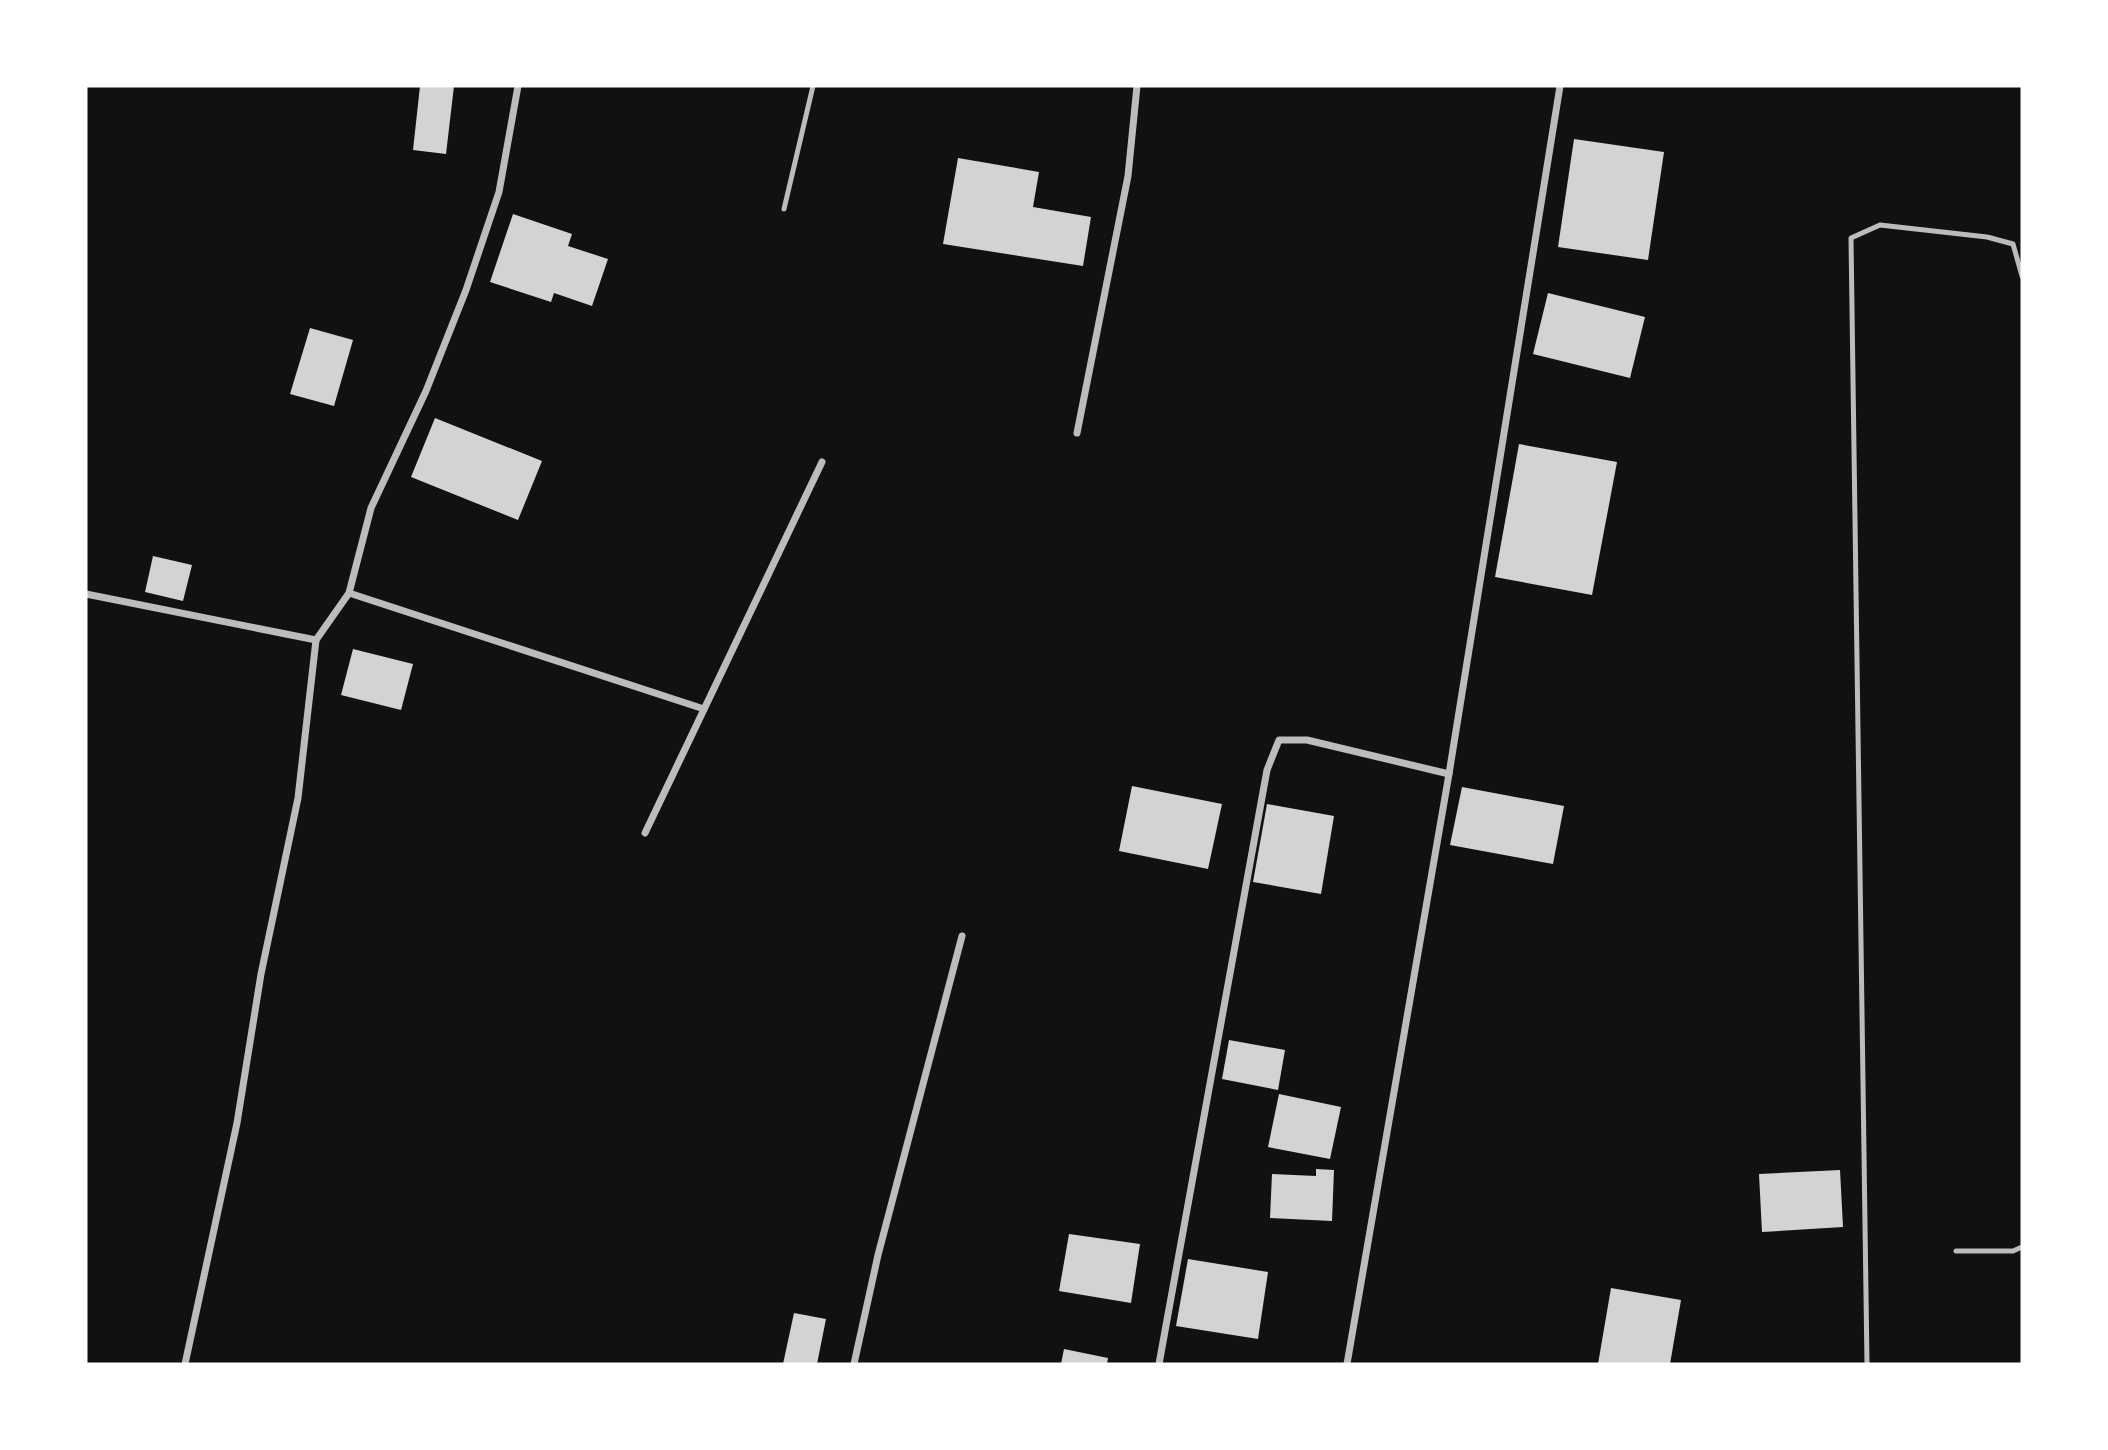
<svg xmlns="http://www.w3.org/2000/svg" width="2108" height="1450" font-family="Overpass,sans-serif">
<rect width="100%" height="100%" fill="#111"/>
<!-- building -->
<g fill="#d3d3d3">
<polygon points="420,86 454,86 446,154 413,150"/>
<polygon points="1574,139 1664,152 1648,260 1558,247"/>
<polygon points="958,158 1039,172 1033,207 1091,217 1083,266 943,244"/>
<polygon points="513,214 572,234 568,246 608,259 592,306 554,293 551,302 490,282"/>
<polygon points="1548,293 1645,317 1630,378 1533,354"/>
<polygon points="310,328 353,340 334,406 290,394"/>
<polygon points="435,418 542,461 518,520 411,477"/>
<polygon points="1519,444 1617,462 1592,595 1495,577"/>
<polygon points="153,556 192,565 183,601 145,592"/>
<polygon points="353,649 413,664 401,710 341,695"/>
<polygon points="1132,786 1222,804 1208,869 1119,851"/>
<polygon points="1462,787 1564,806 1553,864 1450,845"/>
<polygon points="1267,804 1334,816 1321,894 1253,882"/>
<polygon points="1229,1040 1285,1050 1278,1090 1222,1079"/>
<polygon points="1279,1094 1341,1107 1330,1159 1268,1147"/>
<polygon points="1316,1169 1334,1170 1332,1221 1270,1218 1272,1174 1316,1176"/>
<polygon points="1840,1170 1843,1227 1762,1232 1759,1174"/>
<polygon points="1069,1234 1140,1244 1131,1303 1059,1291"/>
<polygon points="1188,1259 1268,1272 1258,1339 1176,1326"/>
<polygon points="1611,1288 1681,1300 1670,1364 1598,1364"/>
<polygon points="794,1313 826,1319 817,1364 783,1364"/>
<polygon points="1064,1349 1108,1358 1107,1364 1061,1364"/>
</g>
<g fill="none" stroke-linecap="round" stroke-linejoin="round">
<!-- service -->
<g stroke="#bcbcbc" stroke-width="5">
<polyline points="784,209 813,86"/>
<polyline points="1956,1251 2013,1251 2022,1247"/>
<polyline points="1867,1364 1851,238 1880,225 1987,237 2013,244 2022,276"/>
</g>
<!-- minor -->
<g stroke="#bcbcbc" stroke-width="7">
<polyline points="1077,433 1128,176 1137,86"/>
<polyline points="349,593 704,709"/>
<polyline points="86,594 316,640"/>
<polyline points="645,833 822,462"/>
<polyline points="185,1364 237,1123 261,974 298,798 316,640 349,593 371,508 426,391 466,290 499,192 518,86"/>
<polyline points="854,1364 878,1255 962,936"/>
<polyline points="1159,1364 1267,770 1279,740 1307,740 1449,774"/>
<polyline points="1347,1364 1449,774 1560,86"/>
</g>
</g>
<!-- border -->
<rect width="2108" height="1450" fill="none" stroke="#ffffff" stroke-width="175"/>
</svg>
